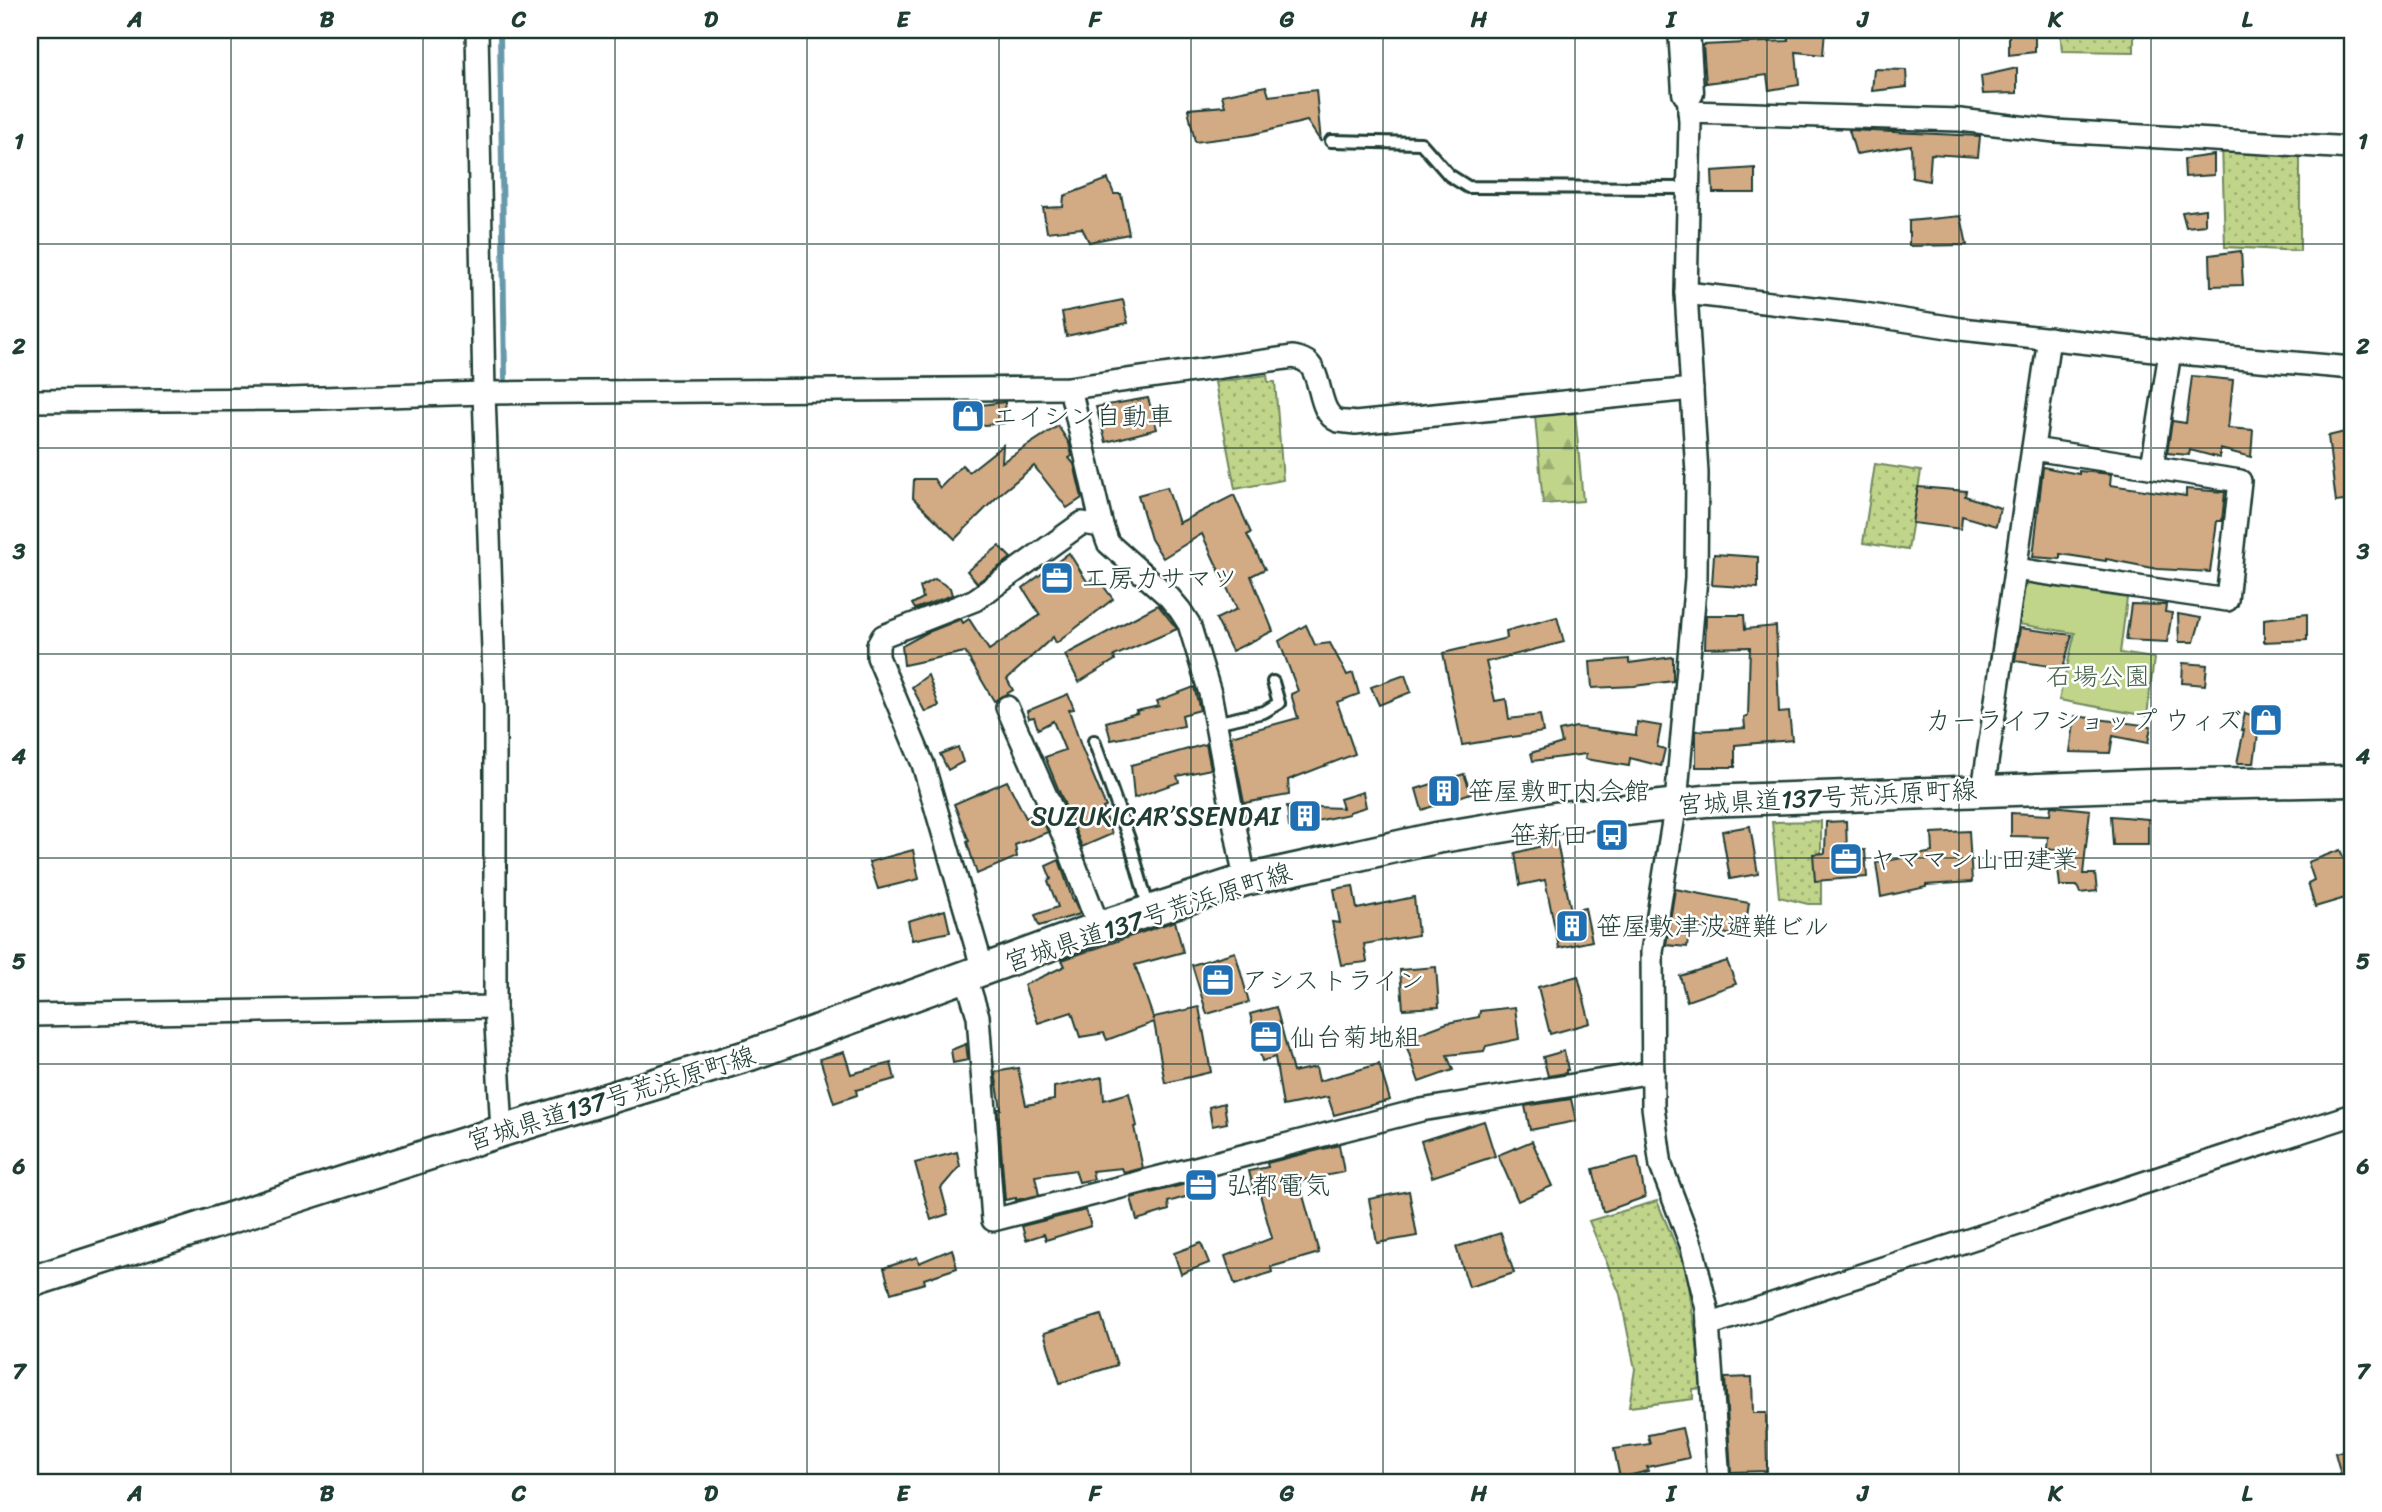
<svg xmlns="http://www.w3.org/2000/svg" width="2382" height="1512" font-family="Sriracha,'Klee One',sans-serif">
<defs>
<pattern id="grass-dots" width="8" height="8" patternUnits="userSpaceOnUse" patternTransform="scale(1.75)"><rect width="8" height="8" fill="#c0d58a"/><path d="M2 2h.1M6 6h.1" fill="none" stroke="#9bae72" stroke-width="1.8" stroke-linecap="round"/></pattern>
<pattern id="forest-firs" width="22" height="20" patternUnits="userSpaceOnUse" patternTransform="scale(1.75)"><rect width="22" height="20" fill="#c0d58a"/><path d="M5 1l3.5 6h-7zM16 11l3.5 6h-7z" fill="#9bae72"/></pattern>
</defs>
<rect width="100%" height="100%" fill="#fff"/>
<filter id="ink" filterUnits="userSpaceOnUse"><feTurbulence type="fractalNoise" baseFrequency=".0143" numOctaves="2"/><feDisplacementMap in="SourceGraphic" scale="14" xChannelSelector="R" yChannelSelector="G"/><feConvolveMatrix kernelMatrix="1 2 1 2 8 2 1 2 1" color-interpolation-filters="sRGB"/></filter>
<g filter="url(#ink)">
<!-- grass -->
<g fill="url(#grass-dots)" stroke="#70895f" stroke-width="2">
<polygon points="2060,30 2134,30 2134,52 2062,51"/>
<polygon points="2222,144 2300,149 2300,251 2225,247"/>
<polygon points="1267,375 1268,382 1275,382 1283,480 1235,489 1215,382"/>
<polygon points="1875,464 1921,471 1908,550 1863,543"/>
<polygon points="1821,821 1821,904 1808,904 1779,897 1772,822"/>
<polygon points="1657,1201 1687,1272 1703,1388 1693,1389 1693,1399 1629,1407 1635,1369 1620,1294 1589,1221"/>
</g>
<!-- forest -->
<polygon fill="url(#forest-firs)" stroke="#70895f" stroke-width="2" points="1575,412 1583,501 1543,504 1535,416"/>
<!-- green -->
<polygon fill="#c0d58a" stroke="#70895f" stroke-width="2" points="2029,583 2127,598 2120,653 2154,658 2147,716 2059,700 2075,633 2018,624 2022,591"/>
<g fill="none" stroke-linecap="round" stroke-linejoin="round">
<!-- stream -->
<polyline stroke="#6899ab" stroke-width="6" points="500,30 505,378"/>
</g>
<!-- building -->
<g fill="#d2aa83" stroke="#1f3d34" stroke-width="2">
<polygon points="1788,30 1825,30 1823,55 1796,52 1799,85 1769,90 1767,75 1706,83 1703,45 1788,41"/>
<polygon points="2009,30 2035,30 2035,52 2009,55"/>
<polygon points="2017,68 2017,93 1983,94 1981,76"/>
<polygon points="1874,69 1906,70 1907,87 1872,91"/>
<polygon points="1266,86 1269,96 1316,90 1321,142 1307,121 1250,135 1195,142 1188,109 1225,106 1222,95"/>
<polygon points="1849,130 1980,136 1978,157 1931,154 1929,181 1912,178 1911,145 1856,154"/>
<polygon points="2214,155 2214,175 2185,177 2184,159"/>
<polygon points="1755,168 1755,193 1713,193 1712,171"/>
<polygon points="1108,179 1114,194 1121,194 1129,234 1089,242 1082,228 1047,232 1043,208 1063,207 1064,196"/>
<polygon points="2205,209 2205,225 2186,227 2182,212"/>
<polygon points="1961,216 1967,245 1909,246 1909,221"/>
<polygon points="2241,251 2243,285 2211,286 2210,255"/>
<polygon points="1123,300 1128,323 1066,336 1062,312"/>
<polygon points="2192,376 2233,380 2228,428 2253,430 2251,457 2220,449 2220,458 2190,450 2189,455 2167,453 2172,421 2186,423"/>
<polygon points="1148,398 1157,429 1106,442 1096,407"/>
<polygon points="1005,402 1004,423 975,426 973,406"/>
<polygon points="1058,426 1069,443 1072,456 1069,458 1074,464 1082,498 1067,508 1034,466 1000,494 955,539 913,498 914,479 934,479 940,488 962,465 969,472 1003,445 1002,462"/>
<polygon points="2349,431 2352,462 2352,500 2336,502 2328,436"/>
<polygon points="2043,467 2079,474 2079,471 2111,474 2110,485 2186,496 2186,489 2225,492 2222,521 2217,521 2210,572 2158,569 2106,559 2106,561 2060,554 2060,559 2033,557"/>
<polygon points="1167,487 1179,523 1234,495 1251,533 1247,535 1265,569 1251,576 1273,631 1232,651 1216,619 1237,609 1202,534 1163,558 1151,539 1138,495"/>
<polygon points="1918,487 1966,491 1965,496 2000,508 1996,526 1962,516 1961,529 1912,523"/>
<polygon points="999,546 1011,558 977,583 967,571"/>
<polygon points="1069,553 1088,583 1096,576 1113,599 1058,642 1056,643 1053,637 1007,679 1013,690 994,701 965,652 904,665 902,646 926,633 961,619 963,623 969,619 989,650 1040,615 1023,588"/>
<polygon points="1714,554 1758,557 1758,588 1712,585"/>
<polygon points="935,579 950,588 952,595 915,609 912,604 923,598 920,587"/>
<polygon points="2131,604 2166,605 2165,612 2172,613 2167,642 2126,640"/>
<polygon points="1158,605 1177,629 1114,656 1115,660 1079,682 1065,655"/>
<polygon points="2178,614 2201,618 2194,642 2179,642"/>
<polygon points="2307,614 2307,640 2264,642 2264,619"/>
<polygon points="1706,615 1744,615 1745,629 1776,626 1779,713 1789,712 1792,740 1735,745 1735,767 1696,767 1696,731 1745,728 1744,717 1748,716 1750,647 1705,648"/>
<polygon points="1557,617 1564,642 1486,662 1495,701 1506,699 1509,719 1540,715 1543,732 1462,745 1443,653 1507,638 1506,631"/>
<polygon points="1306,625 1315,645 1330,643 1347,675 1353,673 1359,694 1337,702 1355,754 1288,780 1289,795 1244,803 1231,736 1298,718 1291,694 1298,691 1279,641"/>
<polygon points="2020,628 2072,635 2063,668 2015,661"/>
<polygon points="1673,657 1673,681 1634,686 1592,688 1590,662 1629,659 1629,663"/>
<polygon points="2183,663 2207,665 2205,685 2182,683"/>
<polygon points="928,675 939,706 925,712 912,687"/>
<polygon points="1405,675 1411,692 1379,705 1371,687"/>
<polygon points="1194,687 1200,710 1182,715 1184,726 1111,740 1106,722 1137,713 1136,711 1159,706 1157,701"/>
<polygon points="1068,694 1074,709 1069,710 1081,746 1106,807 1103,808 1112,834 1082,847 1045,757 1065,750 1053,721 1038,729 1034,717 1029,718 1027,711"/>
<polygon points="2245,713 2266,720 2261,734 2258,734 2254,763 2237,763 2244,730 2241,730"/>
<polygon points="2075,716 2151,726 2148,743 2113,736 2110,753 2070,752"/>
<polygon points="1637,722 1661,726 1657,747 1665,749 1661,766 1630,758 1629,766 1585,759 1586,754 1533,761 1531,753 1562,743 1559,731 1576,727 1636,735"/>
<polygon points="1206,744 1211,769 1177,776 1179,782 1134,798 1131,765"/>
<polygon points="958,747 963,762 948,770 940,754"/>
<polygon points="1464,774 1471,793 1422,810 1416,789"/>
<polygon points="1007,781 1026,818 1039,812 1048,832 1015,845 1017,857 977,874 967,842 969,841 954,804"/>
<polygon points="1363,792 1366,807 1349,812 1349,814 1289,827 1287,806 1343,808 1340,799"/>
<polygon points="2051,806 2090,810 2083,874 2095,874 2097,891 2080,893 2077,886 2060,886 2056,850 2047,849 2048,837 2011,836 2011,813 2050,815"/>
<polygon points="2111,816 2148,819 2148,845 2113,845"/>
<polygon points="1846,821 1847,851 1865,850 1867,877 1815,881 1813,854 1825,853 1826,822"/>
<polygon points="1750,826 1758,874 1730,879 1722,831"/>
<polygon points="1969,831 1972,882 1926,885 1926,887 1881,897 1876,863 1933,852 1932,833"/>
<polygon points="1557,842 1571,911 1585,908 1592,941 1559,948 1545,880 1520,885 1515,853"/>
<polygon points="913,850 919,879 878,889 869,862"/>
<polygon points="2340,850 2347,865 2352,886 2352,896 2315,907 2308,883 2314,880 2308,862"/>
<polygon points="1059,860 1073,901 1074,900 1080,914 1039,926 1035,915 1058,907 1048,881 1051,879 1046,866"/>
<polygon points="1353,886 1357,909 1414,897 1418,935 1364,944 1367,962 1341,965 1332,922 1340,923 1334,889"/>
<polygon points="1675,889 1749,903 1744,938 1690,925 1687,947 1666,945"/>
<polygon points="945,910 950,932 912,940 908,921"/>
<polygon points="1175,921 1183,952 1135,965 1154,1020 1154,1017 1199,1007 1211,1072 1165,1083 1154,1022 1107,1040 1104,1033 1080,1037 1072,1012 1038,1023 1024,985 1065,966 1062,960"/>
<polygon points="1235,952 1249,1002 1207,1014 1192,965"/>
<polygon points="1727,961 1736,984 1687,1001 1680,976"/>
<polygon points="1436,967 1439,1007 1403,1009 1400,970"/>
<polygon points="1578,976 1590,1023 1550,1034 1538,987"/>
<polygon points="1276,1007 1293,1072 1316,1067 1319,1081 1379,1064 1390,1100 1334,1115 1328,1097 1283,1106 1275,1057 1262,1061 1250,1014"/>
<polygon points="1515,1007 1519,1039 1486,1046 1484,1051 1447,1055 1453,1070 1419,1082 1404,1039 1447,1023 1479,1017 1480,1011"/>
<polygon points="966,1044 968,1060 953,1063 951,1050"/>
<polygon points="1564,1051 1568,1070 1566,1070 1566,1073 1548,1076 1543,1057"/>
<polygon points="844,1052 851,1074 891,1063 895,1079 856,1090 857,1095 834,1103 820,1059"/>
<polygon points="1018,1068 1026,1105 1054,1100 1054,1087 1102,1077 1104,1100 1129,1093 1137,1126 1134,1127 1143,1168 1124,1173 1122,1168 1092,1171 1094,1179 1079,1182 1075,1170 1035,1176 1039,1195 1016,1200 1016,1198 1005,1200 998,1109 1001,1109 995,1072"/>
<polygon points="1571,1099 1576,1121 1530,1130 1525,1106"/>
<polygon points="1224,1103 1227,1123 1212,1126 1209,1107"/>
<polygon points="1484,1121 1495,1156 1432,1177 1421,1141"/>
<polygon points="1532,1141 1552,1186 1518,1201 1498,1155"/>
<polygon points="1339,1145 1344,1172 1299,1181 1319,1253 1271,1267 1272,1272 1235,1285 1225,1256 1272,1238 1259,1191 1254,1192 1249,1171 1268,1167 1267,1163"/>
<polygon points="957,1152 960,1166 941,1188 948,1214 931,1220 915,1163"/>
<polygon points="1638,1157 1645,1197 1603,1212 1593,1169"/>
<polygon points="1210,1178 1213,1189 1168,1202 1169,1210 1137,1220 1131,1198"/>
<polygon points="1409,1191 1417,1236 1377,1243 1369,1199"/>
<polygon points="1086,1210 1091,1226 1046,1240 1044,1234 1026,1240 1022,1226"/>
<polygon points="1501,1233 1514,1273 1469,1287 1456,1247"/>
<polygon points="1201,1243 1209,1263 1181,1274 1174,1253"/>
<polygon points="952,1249 957,1268 924,1279 925,1283 891,1293 884,1268 917,1257 919,1263"/>
<polygon points="1101,1315 1117,1365 1060,1383 1044,1333"/>
<polygon points="1752,1377 1753,1413 1766,1413 1767,1471 1731,1472 1725,1378"/>
<polygon points="1682,1428 1689,1458 1647,1467 1648,1471 1620,1478 1614,1449 1650,1444 1648,1435"/>
<polygon points="2352,1448 2352,1482 2343,1482 2335,1453"/>
</g>
<g fill="none" stroke-linecap="round" stroke-linejoin="round">
<defs>
<g id="lane">
<polyline points="1331,141 1421,143 1449,175 1468,187 1688,188"/>
<polyline points="1215,723 1264,712 1279,703 1273,682"/>
<polyline points="1094,741 1129,839 1146,899"/>
</g>
<g id="street">
<polyline points="477,30 484,393 495,707 495,1007 502,1131"/>
<polyline points="1688,92 1690,122 1686,293 1697,473 1696,578 1676,803 1652,952 1653,1107 1661,1166 1692,1247 1707,1309 1719,1482"/>
<polyline points="1689,112 1960,120 2055,131 2352,148"/>
<polyline points="1686,293 1864,314 1961,329 2191,354 2352,368"/>
<polyline points="1070,388 1102,526 1108,543 1169,597 1180,610 1189,624 1210,693 1245,880"/>
<path d="M 30,401 L 289,399 L 484,393 L 1070,388 L 1293,357 C 1298,358 1304,359 1308,363 C 1323,377 1317,412 1338,421 C 1343,422 1350,422 1355,423 L 1692,389"/>
<polyline points="2152,467 2170,352"/>
<polyline points="2015,569 2227,600 2240,481 2033,449"/>
<polyline points="1007,707 1065,839 1095,917"/>
<polyline points="1983,790 2049,338"/>
<polyline points="983,970 923,764 878,657 878,645 883,636 975,600 1082,523 1102,526"/>
<polyline points="966,977 978,1016 993,1220 1421,1110 1653,1072"/>
<polyline points="30,1015 495,1007"/>
<polyline points="1708,1325 2352,1115"/>
</g>
<g id="secondary">
<polyline points="1684,30 1688,92"/>
<polyline points="30,1282 502,1131 750,1055 1103,926 1245,880 1436,838 1555,818 1705,801 2151,785 2352,781"/>
</g>
</defs>
<!-- lane casing -->
<use href="#lane" stroke="#1f3d34" stroke-width="16"/>
<!-- street casing -->
<use href="#street" stroke="#1f3d34" stroke-width="26"/>
<!-- secondary casing -->
<use href="#secondary" stroke="#1f3d34" stroke-width="35"/>
<!-- lane -->
<use href="#lane" stroke="#fff" stroke-width="10"/>
<!-- street -->
<use href="#street" stroke="#fff" stroke-width="21"/>
<!-- secondary -->
<use href="#secondary" stroke="#fff" stroke-width="30"/>
</g>
</g>
<!-- grid -->
<path fill="none" stroke="#1f3d34" stroke-width="2" stroke-opacity="0.55" d="M 231,30 L 231,1482M 423,30 L 423,1482M 615,30 L 615,1482M 807,30 L 807,1482M 999,30 L 999,1482M 1191,30 L 1191,1482M 1383,30 L 1383,1482M 1575,30 L 1575,1482M 1767,30 L 1767,1482M 1959,30 L 1959,1482M 2151,30 L 2151,1482M 30,244 L 2352,244M 30,448 L 2352,448M 30,654 L 2352,654M 30,858 L 2352,858M 30,1064 L 2352,1064M 30,1268 L 2352,1268"/>
<!-- icons -->
<defs>
<symbol id="shop-square" viewBox="-11 -11 22 22"><rect x="-9" y="-9" width="18" height="18" rx="4" fill="#1f6fb2" stroke="#fff"/><path d="M-5-2.5h2.3a2.7 3.5 0 0 1 5.4 0H5L5.5 6h-11ZM-1.5-2.5h3a1.5 2.3 0 0 0-3 0Z" fill="#fff"/></symbol>
<symbol id="office-square" viewBox="-11 -11 22 22"><rect x="-9" y="-9" width="18" height="18" rx="4" fill="#1f6fb2" stroke="#fff"/><path d="M-6-3h4V-5.5h4V-3h4V5H-6ZM-1-4.5V-3h2v-1.5ZM-6 0V1H6V0Z" fill="#fff"/></symbol>
<symbol id="building-square" viewBox="-11 -11 22 22"><rect x="-9" y="-9" width="18" height="18" rx="4" fill="#1f6fb2" stroke="#fff"/><path d="M-4-6H4V6H1V3H-1V6H-4ZM-2.5-4.3h1.7v1.8h-1.7ZM.8-4.3h1.7v1.8H.8ZM-2.5-1h1.7V.8h-1.7ZM.8-1h1.7V.8H.8Z" fill="#fff"/></symbol>
<symbol id="bus-square" viewBox="-11 -11 22 22"><rect x="-9" y="-9" width="18" height="18" rx="4" fill="#1f6fb2" stroke="#fff"/><path d="M-5-6H5V4H4V6H2V4H-2V6H-4V4H-5ZM-3.5-4V0h7V-4ZM-3.5 1.2v1.5H-2V1.2ZM2 1.2v1.5H3.5V1.2Z" fill="#fff"/></symbol>
</defs>
<g fill-rule="evenodd">
<use href="#shop-square" x="949" y="397" width="38" height="38"/>
<use href="#office-square" x="1038" y="559" width="38" height="38"/>
<use href="#shop-square" x="2247" y="701" width="38" height="38"/>
<use href="#building-square" x="1425" y="772" width="38" height="38"/>
<use href="#building-square" x="1286" y="797" width="38" height="38"/>
<use href="#bus-square" x="1593" y="816" width="38" height="38"/>
<use href="#office-square" x="1827" y="840" width="38" height="38"/>
<use href="#building-square" x="1553" y="907" width="38" height="38"/>
<use href="#office-square" x="1199" y="961" width="38" height="38"/>
<use href="#office-square" x="1247" y="1018" width="38" height="38"/>
<use href="#office-square" x="1182" y="1166" width="38" height="38"/>
</g>
<g text-anchor="middle" dominant-baseline="central" stroke-width="5" stroke-linejoin="round" paint-order="stroke">
<!-- poi labels -->
<g font-size="26" fill="#1f3d34" stroke="#fff" text-anchor="start">
<text x="992" y="416">エイシン自動車</text>
<text x="1082" y="578">工房カサマツ</text>
<text x="2242" y="720" text-anchor="end">カーライフショップ ウィズ</text>
<text x="1468" y="791">笹屋敷町内会館</text>
<text x="1280" y="816" text-anchor="end">SUZUKICAR’SSENDAI</text>
<text x="1588" y="835" text-anchor="end">笹新田</text>
<text x="1870" y="859">ヤママン山田建業</text>
<text x="1596" y="926">笹屋敷津波避難ビル</text>
<text x="1242" y="980">アシストライン</text>
<text x="1290" y="1037">仙台菊地組</text>
<text x="1226" y="1185">弘都電気</text>
</g>
<!-- park labels -->
<g font-size="26" fill="#47634a" stroke="#fff">
<text x="2098" y="676">石場公園</text>
</g>
<!-- street labels -->
<g font-size="26" fill="#1f3d34" stroke="#fff">
<text transform="translate(1827 797) rotate(-3)">宮城県道137号荒浜原町線</text>
<text transform="translate(1148 917) rotate(-18)">宮城県道137号荒浜原町線</text>
<text transform="translate(611 1098) rotate(-17)">宮城県道137号荒浜原町線</text>
</g>
</g>
<!-- margin -->
<rect width="2382" height="1512" fill="none" stroke="#fff" stroke-width="77"/>
<rect x="38" y="38" width="2306" height="1436" fill="none" stroke="#1f3d34" stroke-width="2.5"/>
<g font-size="23" text-anchor="middle" font-weight="bold" fill="#1f3d34">
<text x="135" y="27">A</text>
<text x="327" y="27">B</text>
<text x="519" y="27">C</text>
<text x="711" y="27">D</text>
<text x="903" y="27">E</text>
<text x="1095" y="27">F</text>
<text x="1287" y="27">G</text>
<text x="1479" y="27">H</text>
<text x="1671" y="27">I</text>
<text x="1863" y="27">J</text>
<text x="2055" y="27">K</text>
<text x="2247" y="27">L</text>
<text x="19" y="149">1</text>
<text x="2363" y="149">1</text>
<text x="19" y="354">2</text>
<text x="2363" y="354">2</text>
<text x="19" y="559">3</text>
<text x="2363" y="559">3</text>
<text x="19" y="764">4</text>
<text x="2363" y="764">4</text>
<text x="19" y="969">5</text>
<text x="2363" y="969">5</text>
<text x="19" y="1174">6</text>
<text x="2363" y="1174">6</text>
<text x="19" y="1379">7</text>
<text x="2363" y="1379">7</text>
<text x="135" y="1501">A</text>
<text x="327" y="1501">B</text>
<text x="519" y="1501">C</text>
<text x="711" y="1501">D</text>
<text x="903" y="1501">E</text>
<text x="1095" y="1501">F</text>
<text x="1287" y="1501">G</text>
<text x="1479" y="1501">H</text>
<text x="1671" y="1501">I</text>
<text x="1863" y="1501">J</text>
<text x="2055" y="1501">K</text>
<text x="2247" y="1501">L</text>
</g>
</svg>
